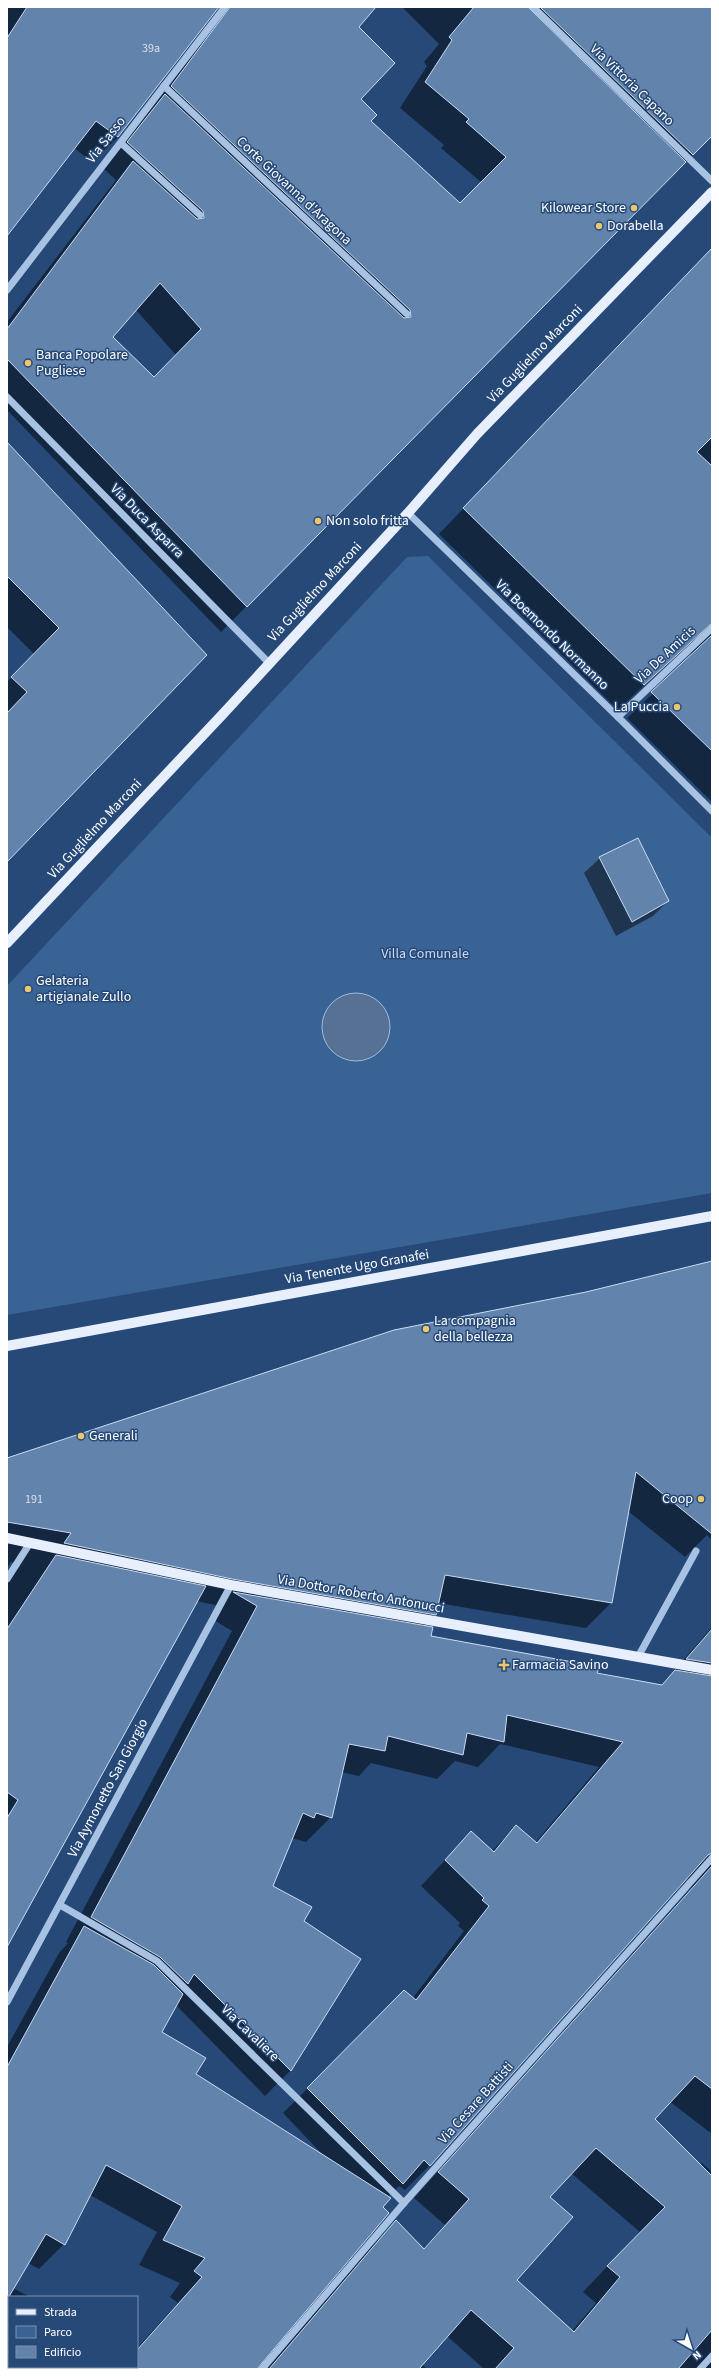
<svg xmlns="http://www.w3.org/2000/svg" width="719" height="2376" font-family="'Source Sans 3',sans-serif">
<rect width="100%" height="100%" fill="#264978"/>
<!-- green -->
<polygon fill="#396395" points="428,556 712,838 712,1193 7,1315 7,986 407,557"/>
<!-- water -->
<circle fill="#577194" stroke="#9cbde3" cx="356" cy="1027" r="34"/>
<!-- shadow -->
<g fill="#0007" fill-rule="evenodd">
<polygon points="7,7 182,7 204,25 118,137 92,162 74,148 7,234"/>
<path d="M 247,7 L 374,7 L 358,27 L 359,99 L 370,122 L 460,204 L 482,183 L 441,148 L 444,145 L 400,108 L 427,66 L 424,62 L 439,44 L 402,7 L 712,7 L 712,135 L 221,632 L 7,410 L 7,322 L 116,180 L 103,168 L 188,57 L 213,32 ZM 136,310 L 176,355 L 154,378 L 112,337 Z"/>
<polygon points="712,248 712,802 627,718 691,657 690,649 682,649 618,710 439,534"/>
<polygon points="7,444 205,655 7,860 7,682 34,654 7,627"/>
<polygon points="600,858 668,901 653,916 616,936 584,873"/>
<path d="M 712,1262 L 712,1540 L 707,1535 L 685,1557 L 628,1511 L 611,1603 L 586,1628 L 438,1603 L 435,1614 L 423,1627 L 430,1637 L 661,1686 L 712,1627 L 712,2134 L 669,2101 L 655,2119 L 700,2165 L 702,2163 L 712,2172 L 712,2369 L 484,2369 L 447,2336 L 422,2364 L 427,2369 L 266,2369 L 371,2247 L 396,2222 L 423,2249 L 445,2225 L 414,2198 L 539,2058 L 565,2032 L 563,2031 L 691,1888 L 692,1882 L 688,1878 L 430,2165 L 405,2190 L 399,2186 L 388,2197 L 256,2369 L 118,2369 L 120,2367 L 137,2367 L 137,2348 L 178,2303 L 170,2297 L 180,2283 L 139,2265 L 157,2232 L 90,2195 L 64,2244 L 39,2269 L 28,2263 L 13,2288 L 30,2297 L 9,2297 L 9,2367 L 95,2367 L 98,2369 L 7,2369 L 7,2047 L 59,1953 L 68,1943 L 66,1942 L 232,1631 L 209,1617 L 220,1606 L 196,1601 L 7,1945 L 7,1576 L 19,1564 L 11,1562 L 7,1568 L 7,1459 L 586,1293 ZM 500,1744 L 599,1767 L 535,1843 L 516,1826 L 492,1851 L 471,1832 L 421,1886 L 460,1923 L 458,1926 L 464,1931 L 412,1999 L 404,1992 L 283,2113 L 325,2157 L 195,2074 L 160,2033 L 176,2005 L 265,2096 L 290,2071 L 360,1960 L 303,1921 L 272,1886 L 292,1838 L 306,1842 L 331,1817 L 341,1772 L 359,1776 L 371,1763 L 437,1779 L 455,1761 L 478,1767 ZM 571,2173 L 640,2232 L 583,2292 L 596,2303 L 572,2331 L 516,2280 L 548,2197 Z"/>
</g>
<!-- building -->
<g fill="#6283ac" stroke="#cadcf3" fill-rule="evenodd">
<polygon points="27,7 219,7 118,137 96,121 7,236 7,38"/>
<path d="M 230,7 L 376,7 L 359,27 L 395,63 L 361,99 L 377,115 L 371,121 L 460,203 L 506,157 L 466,122 L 469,119 L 425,82 L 452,40 L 449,37 L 474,7 L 528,7 L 686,162 L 247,607 L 7,359 L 7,329 L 133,161 L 197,219 L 204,218 L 203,211 L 127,142 L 165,94 L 404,318 L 411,317 L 410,310 L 171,86 ZM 160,283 L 201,329 L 154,377 L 113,337 Z"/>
<polygon points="540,7 712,7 712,136 693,155"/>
<polygon points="712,248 712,437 697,452 712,466 712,623 644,685 463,508"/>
<polygon points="7,442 207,655 7,862 7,713 27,692 11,677 59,628 7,576"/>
<polygon points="712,635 712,751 651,692"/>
<polygon points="638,838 669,901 632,922 599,857"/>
<polygon points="712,1261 712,1534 636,1472 612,1603 445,1575 436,1615 232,1579 64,1543 71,1533 7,1522 7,1458 394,1330 586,1292"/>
<polygon points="56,1555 206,1586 7,1947 7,1818 18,1800 7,1792 7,1629"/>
<polygon points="233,1592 433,1627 431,1636 600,1667 597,1673 662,1685 675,1670 712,1676 712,1853 708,1855 430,2166 424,2160 403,2184 307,2088 404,1990 416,2000 489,1906 482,1900 484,1898 445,1860 471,1831 494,1852 516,1825 537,1843 623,1742 507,1715 504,1742 467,1733 463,1755 388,1736 385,1751 349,1744 332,1818 316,1813 314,1818 303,1813 273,1886 312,1907 304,1921 361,1959 291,2071 194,1974 188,1984 160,1957 91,1917 257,1606"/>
<polygon points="712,1629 712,1663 686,1659"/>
<path d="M 712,1866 L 712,2089 L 695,2076 L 655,2119 L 712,2176 L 712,2330 L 678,2369 L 495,2369 L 514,2348 L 471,2310 L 419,2369 L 269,2369 L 396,2220 L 424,2249 L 469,2199 L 438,2172 ZM 596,2148 L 665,2207 L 607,2266 L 620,2277 L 574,2332 L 517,2280 L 573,2217 L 550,2197 Z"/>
<polygon points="84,1926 154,1965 183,1994 162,2032 206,2058 196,2074 391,2198 383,2207 389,2213 257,2369 120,2369 121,2367 137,2367 137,2350 202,2277 194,2271 205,2258 163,2240 182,2206 106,2165 65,2245 46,2234 7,2300 7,2067"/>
</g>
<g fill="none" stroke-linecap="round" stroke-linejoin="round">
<!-- minor -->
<g stroke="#a8c2e3" stroke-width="7">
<polyline points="533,7 712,181"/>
<polyline points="164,86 407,314"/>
<polyline points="121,143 200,215"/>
<polyline points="7,290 225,7"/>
<polyline points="7,397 269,663"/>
<polyline points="408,513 618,717 712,811"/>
<polyline points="618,717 712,628"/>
<polyline points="7,1579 30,1543"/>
<polyline points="638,1657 696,1551"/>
<polyline points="60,1905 157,1961 404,2203"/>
<polyline points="7,2002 231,1585"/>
<polyline points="262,2369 404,2203 712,1858"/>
<polyline points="700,2369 712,2356"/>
</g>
<!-- major -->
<g stroke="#e7effc" stroke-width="10">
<polyline points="7,943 222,715 408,513 477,434 712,192"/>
<polyline points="7,1346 712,1216"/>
<polyline points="7,1538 231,1585 712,1670"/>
</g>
</g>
<!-- markers -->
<g fill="#ecc76d" stroke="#264978" stroke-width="1.5">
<circle cx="634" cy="208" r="4"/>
<circle cx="599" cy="226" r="4"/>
<circle cx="28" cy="363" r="4"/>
<circle cx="318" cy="521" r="4"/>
<circle cx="677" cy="707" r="4"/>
<circle cx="28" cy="989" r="4"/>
<circle cx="426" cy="1329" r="4"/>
<circle cx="81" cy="1436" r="4"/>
<circle cx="701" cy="1499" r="4"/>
<path d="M502 1659h4v4h4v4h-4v4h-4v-4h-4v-4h4z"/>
</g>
<g text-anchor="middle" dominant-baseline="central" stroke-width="3" stroke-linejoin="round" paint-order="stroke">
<!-- number labels -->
<g font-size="12" fill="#d8e0ea">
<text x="151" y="48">39a</text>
<text x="34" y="1499">191</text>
</g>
<!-- street labels -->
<g font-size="14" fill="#fff" stroke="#264978">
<text transform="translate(632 85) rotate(44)">Via Vittoria Capano</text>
<text transform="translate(106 140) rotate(-52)">Via Sasso</text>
<text transform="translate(294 191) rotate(43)">Corte Giovanna d'Aragona</text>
<text transform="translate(535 354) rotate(-46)">Via Guglielmo Marconi</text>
<text transform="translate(147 521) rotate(45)">Via Duca Asparra</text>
<text transform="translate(315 592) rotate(-47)">Via Guglielmo Marconi</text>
<text transform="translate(552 635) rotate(44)">Via Boemondo Normanno</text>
<text transform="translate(665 655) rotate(-43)">Via De Amicis</text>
<text transform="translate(95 829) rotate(-47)">Via Guglielmo Marconi</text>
<text transform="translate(357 1267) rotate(-10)">Via Tenente Ugo Granafei</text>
<text transform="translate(361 1594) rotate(10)">Via Dottor Roberto Antonucci</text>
<text transform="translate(108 1788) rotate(-62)">Via Aymonetto San Giorgio</text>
<text transform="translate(250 2033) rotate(44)">Via Cavaliere</text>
<text transform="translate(476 2103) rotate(-48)">Via Cesare Battisti</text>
</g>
<!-- poi labels -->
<g font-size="14" fill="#fff" stroke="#264978" text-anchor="start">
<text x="626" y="208" text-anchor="end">Kilowear Store</text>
<text x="607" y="226">Dorabella</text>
<text x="36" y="355">Banca Popolare<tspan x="36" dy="16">Pugliese</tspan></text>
<text x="326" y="521">Non solo fritta</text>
<text x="669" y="707" text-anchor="end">La Puccia</text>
<text x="36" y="981">Gelateria<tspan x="36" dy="16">artigianale Zullo</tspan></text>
<text x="434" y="1321">La compagnia<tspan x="434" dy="16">della bellezza</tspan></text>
<text x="89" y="1436">Generali</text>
<text x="693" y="1499" text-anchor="end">Coop</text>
<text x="512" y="1665">Farmacia Savino</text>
</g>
<!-- park labels -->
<g font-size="14" fill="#cadcf3" stroke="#264978">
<text x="425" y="954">Villa Comunale</text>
</g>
</g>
<!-- border -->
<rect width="719" height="2376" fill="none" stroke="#ffffff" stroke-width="16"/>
<!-- legend -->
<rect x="8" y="2296" width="130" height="72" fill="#264978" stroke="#7d92ae"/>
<rect x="16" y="2309" width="20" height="6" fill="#e7effc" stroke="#7d92ae"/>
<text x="44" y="2316" font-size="12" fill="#ffffff">Strada</text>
<rect x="16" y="2326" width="20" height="12" fill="#396395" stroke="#7d92ae"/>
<text x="44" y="2336" font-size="12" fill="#ffffff">Parco</text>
<rect x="16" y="2346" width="20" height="12" fill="#6283ac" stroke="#7d92ae"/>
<text x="44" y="2356" font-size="12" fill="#ffffff">Edificio</text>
<!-- north arrow -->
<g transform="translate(691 2348) rotate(141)" stroke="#264978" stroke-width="3" paint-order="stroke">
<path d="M0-3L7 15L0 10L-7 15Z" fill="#ffffff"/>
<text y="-6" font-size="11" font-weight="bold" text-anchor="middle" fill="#ffffff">N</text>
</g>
</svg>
